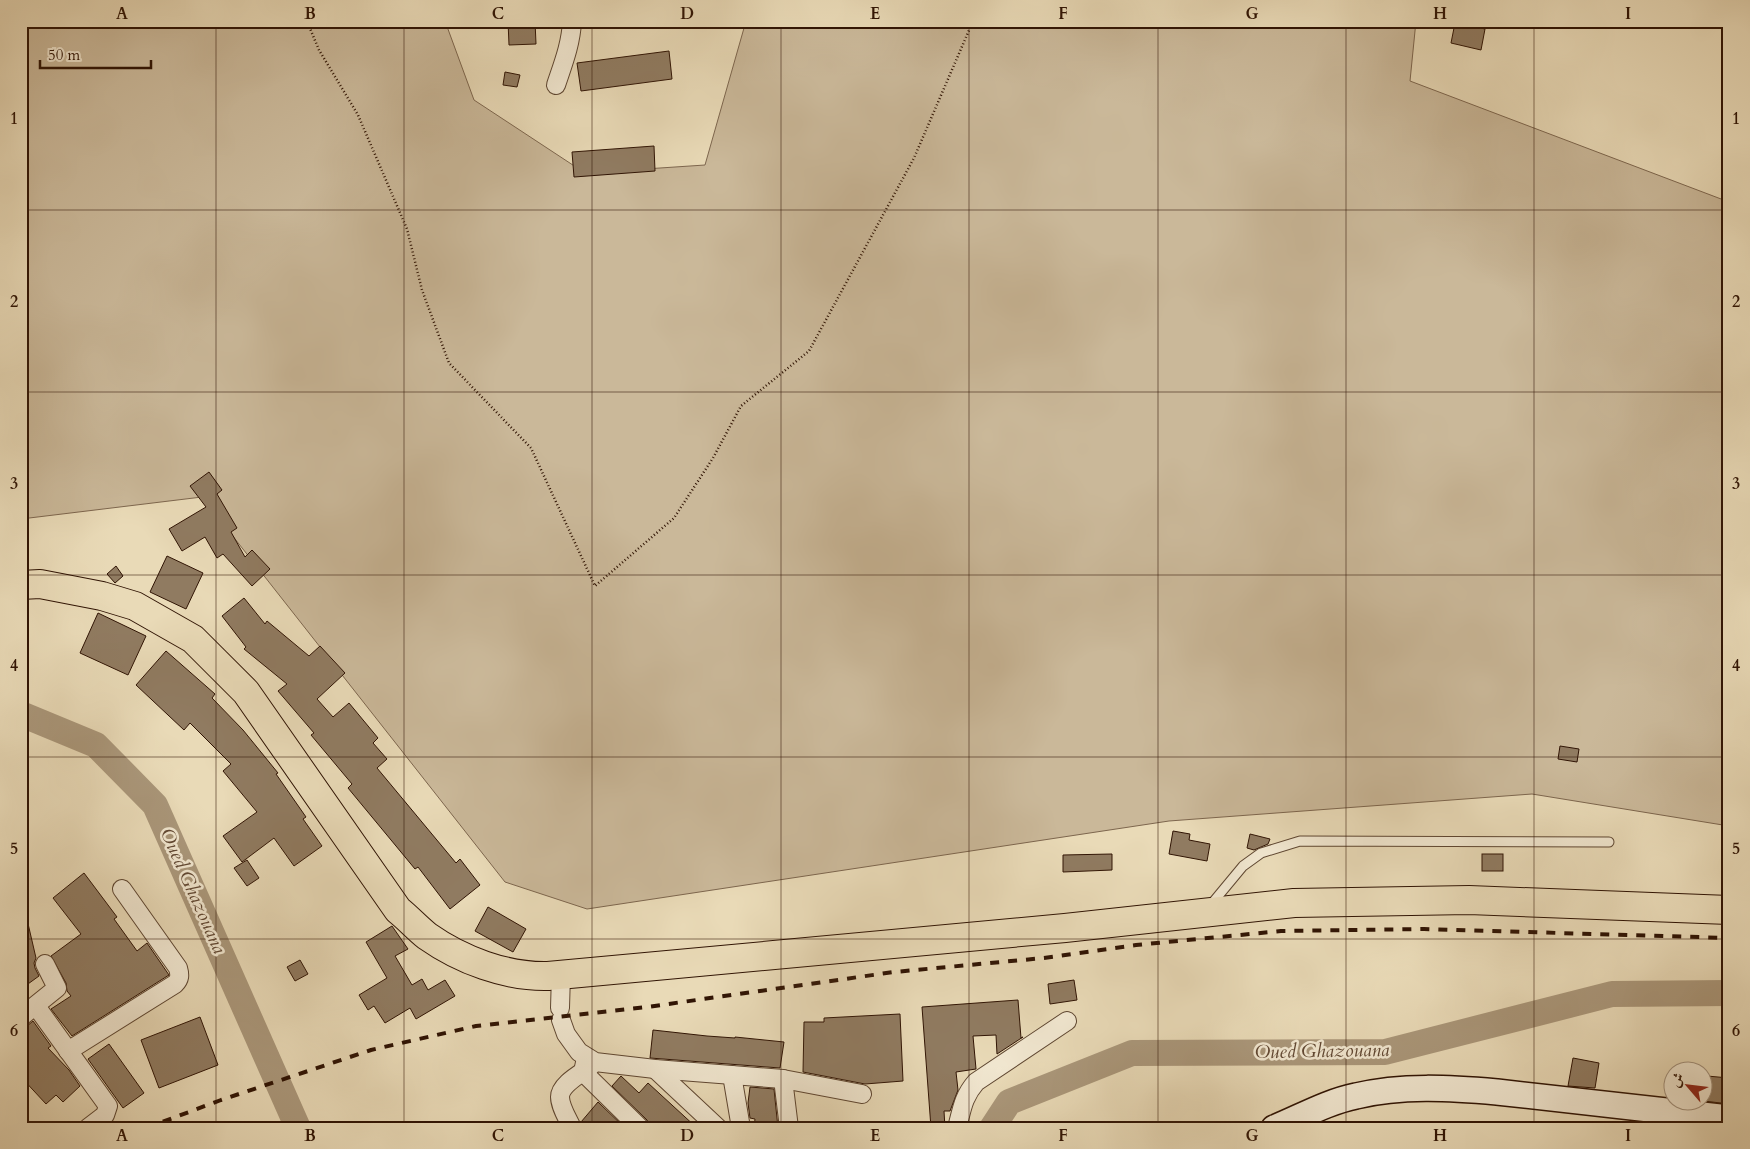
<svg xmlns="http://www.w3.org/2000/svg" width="1750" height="1149" font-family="Cardo,Amiri,serif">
<rect width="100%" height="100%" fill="#e9dab7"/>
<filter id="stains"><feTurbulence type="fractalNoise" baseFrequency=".004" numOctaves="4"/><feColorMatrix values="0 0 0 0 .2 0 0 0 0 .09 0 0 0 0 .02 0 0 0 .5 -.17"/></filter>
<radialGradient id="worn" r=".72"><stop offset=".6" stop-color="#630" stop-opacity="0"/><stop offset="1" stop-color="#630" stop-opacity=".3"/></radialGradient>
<!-- green -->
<polygon fill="#cab899" stroke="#7d664e" points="21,21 445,21 474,100 585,173 705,165 746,21 1416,21 1410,81 1729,202 1729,826 1532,794 1169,821 587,909 505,882 202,497 21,519"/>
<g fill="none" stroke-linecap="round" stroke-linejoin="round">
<!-- river -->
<g stroke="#aa977a" stroke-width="26">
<polyline points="21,714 96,745 155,805 298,1128"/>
<polyline points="992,1128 1009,1102 1132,1053 1385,1052 1612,994 1729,993"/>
</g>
</g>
<!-- building -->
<g fill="#907b61" stroke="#301404">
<polygon points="508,21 535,21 536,44 509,45"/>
<polygon points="1455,23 1485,29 1481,50 1451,43"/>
<polygon points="669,51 672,79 581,91 577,63"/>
<polygon points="505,72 520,75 517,87 503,85"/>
<polygon points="654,146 655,171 574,177 572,152"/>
<polygon points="209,472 222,490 217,494 237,528 231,532 245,557 252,550 270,569 252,586 223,554 217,558 205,537 182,551 169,529 206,507 190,486"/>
<polygon points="167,556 203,573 186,609 150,592"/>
<polygon points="116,566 123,576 115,583 107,574"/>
<polygon points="244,598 265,624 267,621 309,656 320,646 345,673 317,699 333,717 349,703 378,738 373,743 387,759 377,768 456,863 460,859 480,885 450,909 418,867 415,869 348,788 352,784 311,735 314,733 278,691 287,684 244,649 246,647 222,616"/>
<polygon points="98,613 146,636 128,675 80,653"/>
<polygon points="166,651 215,694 212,698 243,730 278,773 276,774 306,817 303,819 322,846 294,866 274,838 242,862 223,836 257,812 223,771 231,764 190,723 184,730 136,685"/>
<polygon points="1560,746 1579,749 1577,762 1558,759"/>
<polygon points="1173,831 1190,834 1189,840 1210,844 1207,861 1169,854"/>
<polygon points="1250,834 1270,839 1268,844 1254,850 1247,848"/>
<polygon points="1112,854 1112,870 1063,872 1063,855"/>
<rect x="1482" y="854" width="21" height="17"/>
<polygon points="247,860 259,878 247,886 234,868"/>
<polygon points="84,873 117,917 114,919 137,951 147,943 169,975 72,1036 51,1009 71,996 67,991 66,983 51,956 81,934 53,898"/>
<polygon points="488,907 526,929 513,952 475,931"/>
<polygon points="26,915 36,958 34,963 35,968 39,976 21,989 21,916"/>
<polygon points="392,926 408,949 395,956 412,985 422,979 428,990 445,980 455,996 416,1019 410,1008 385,1023 374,1006 368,1010 359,995 387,978 366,942"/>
<polygon points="300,960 308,974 295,981 287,967"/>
<polygon points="1074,980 1077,1000 1050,1004 1048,984"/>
<polygon points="1018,1000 1021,1038 1023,1037 997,1054 996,1035 973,1036 976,1069 956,1072 958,1090 950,1111 944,1111 945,1128 931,1128 922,1007"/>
<polygon points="900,1014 903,1081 865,1084 803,1072 804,1022 824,1022 824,1018"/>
<polygon points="200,1017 218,1065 159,1088 141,1040"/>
<polygon points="33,1021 51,1046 48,1048 69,1070 80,1086 63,1102 56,1095 46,1104 21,1077 21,1027 27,1026"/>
<polygon points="653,1030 707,1036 735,1038 735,1037 784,1042 780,1068 650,1058"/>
<polygon points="109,1044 144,1093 123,1108 88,1059"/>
<polygon points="1573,1058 1599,1063 1595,1088 1568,1086"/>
<polygon points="621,1076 639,1093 648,1083 697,1128 650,1128 647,1120 612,1086"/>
<polygon points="1707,1076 1729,1078 1729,1104 1704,1101"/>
<polygon points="750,1087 774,1089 778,1128 754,1128 755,1119 750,1118 748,1103"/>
<polygon points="598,1102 625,1128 582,1128 581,1122"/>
</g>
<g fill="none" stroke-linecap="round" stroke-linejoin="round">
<defs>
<polyline id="lane" points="1209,907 1243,866 1261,853 1300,841 1609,842"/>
<g id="street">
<path d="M 556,85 C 563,64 571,44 572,21"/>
<polyline points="36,1006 108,1106 105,1115 88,1128"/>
<polyline points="560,1008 561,974"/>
<polyline points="21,1017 57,988 45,964"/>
<polyline points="561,1020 566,1034 579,1052 595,1062 655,1069 783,1079 862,1094"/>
<path d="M 68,1051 L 175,984 C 180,979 180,975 178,968 L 122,889"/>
<polyline points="586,1058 583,1072 640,1128"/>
<polyline points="655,1069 718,1128"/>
<polyline points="732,1075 741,1128"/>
<polyline points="783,1079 789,1128"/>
<path d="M 572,1128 C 568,1119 560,1107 560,1097 C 560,1084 582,1073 591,1066"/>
<path d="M 957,1128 C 962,1109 963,1097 976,1082 L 1067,1021"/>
</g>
<path id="secondary" d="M 1274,1128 C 1301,1117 1327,1102 1356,1096 C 1402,1085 1450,1088 1497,1092 L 1729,1118"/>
<path id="primary" d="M 21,585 L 40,584 L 102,596 L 135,606 L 193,639 L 246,692 L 398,910 C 408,918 417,928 427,936 C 461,960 506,977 548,976 L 1065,928 L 1294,903 L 1469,900 L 1729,910"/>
</defs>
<!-- lane casing -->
<use href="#lane" stroke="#5e4631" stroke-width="11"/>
<!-- street casing -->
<use href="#street" stroke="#5e4631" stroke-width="20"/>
<!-- secondary casing -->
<use href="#secondary" stroke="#301404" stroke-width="28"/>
<!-- primary casing -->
<use href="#primary" stroke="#301404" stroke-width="30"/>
<!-- path -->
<polyline stroke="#301404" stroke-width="2.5" stroke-dasharray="1 2.5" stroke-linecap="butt" points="305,21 309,26 319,50 358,115 407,229 422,290 449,363 531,448 595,586 674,518 713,458 741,406 809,351 914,158 973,21"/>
<!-- lane -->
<use href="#lane" stroke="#f1e7d0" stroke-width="9"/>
<!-- street -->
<use href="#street" stroke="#f1e7d0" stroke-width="18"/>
<!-- secondary -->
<use href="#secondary" stroke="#f1e7d0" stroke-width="25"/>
<!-- primary -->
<use href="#primary" stroke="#e9dab7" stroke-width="28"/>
<!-- rail -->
<polyline stroke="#301404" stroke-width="4" stroke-dasharray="9 9" stroke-linecap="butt" points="146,1128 221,1100 371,1050 476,1026 647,1007 894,972 1044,958 1136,945 1281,931 1424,929 1729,938"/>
</g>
<!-- grid -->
<path fill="none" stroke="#301404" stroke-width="1" stroke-opacity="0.55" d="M 216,21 L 216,1128M 404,21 L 404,1128M 592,21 L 592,1128M 781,21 L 781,1128M 969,21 L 969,1128M 1158,21 L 1158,1128M 1346,21 L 1346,1128M 1534,21 L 1534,1128M 21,210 L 1729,210M 21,392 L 1729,392M 21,575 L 1729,575M 21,757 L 1729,757M 21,939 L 1729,939"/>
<g text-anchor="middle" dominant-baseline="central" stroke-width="5" stroke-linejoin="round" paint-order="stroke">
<!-- water labels -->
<g font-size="19" font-style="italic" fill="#614833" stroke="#f1e7d0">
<text transform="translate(193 891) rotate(66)">Oued Ghazouana</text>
<text transform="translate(1322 1051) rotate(-1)">Oued Ghazouana</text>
</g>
</g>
<!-- margin -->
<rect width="1750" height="1149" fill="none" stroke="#e9dab7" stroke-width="55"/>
<!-- north arrow -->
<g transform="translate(1688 1086) rotate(298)"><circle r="24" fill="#f1e7d0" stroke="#a4937e"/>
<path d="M0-4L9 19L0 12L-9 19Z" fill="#8f2418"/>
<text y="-8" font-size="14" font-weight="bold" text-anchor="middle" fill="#301404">ش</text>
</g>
<!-- scale -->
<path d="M40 60v8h111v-8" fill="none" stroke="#301404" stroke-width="2.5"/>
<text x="48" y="60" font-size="15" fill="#301404" stroke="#f1e7d0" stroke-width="4" paint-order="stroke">50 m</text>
<rect x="28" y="28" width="1694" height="1094" fill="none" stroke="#301404" stroke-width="2"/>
<g font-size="16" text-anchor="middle" font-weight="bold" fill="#301404">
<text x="122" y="19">A</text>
<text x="310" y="19">B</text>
<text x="498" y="19">C</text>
<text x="687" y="19">D</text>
<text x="875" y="19">E</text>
<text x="1063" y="19">F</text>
<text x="1252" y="19">G</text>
<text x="1440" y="19">H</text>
<text x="1628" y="19">I</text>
<text x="14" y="124">1</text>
<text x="1736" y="124">1</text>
<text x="14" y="307">2</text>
<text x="1736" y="307">2</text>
<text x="14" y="489">3</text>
<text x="1736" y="489">3</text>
<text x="14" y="671">4</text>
<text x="1736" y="671">4</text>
<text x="14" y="854">5</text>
<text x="1736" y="854">5</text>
<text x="14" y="1036">6</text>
<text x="1736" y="1036">6</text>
<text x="122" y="1141">A</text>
<text x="310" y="1141">B</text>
<text x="498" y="1141">C</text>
<text x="687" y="1141">D</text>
<text x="875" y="1141">E</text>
<text x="1063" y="1141">F</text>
<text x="1252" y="1141">G</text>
<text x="1440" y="1141">H</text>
<text x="1628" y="1141">I</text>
</g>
<rect width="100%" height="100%" filter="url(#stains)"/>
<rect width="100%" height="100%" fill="url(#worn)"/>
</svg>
